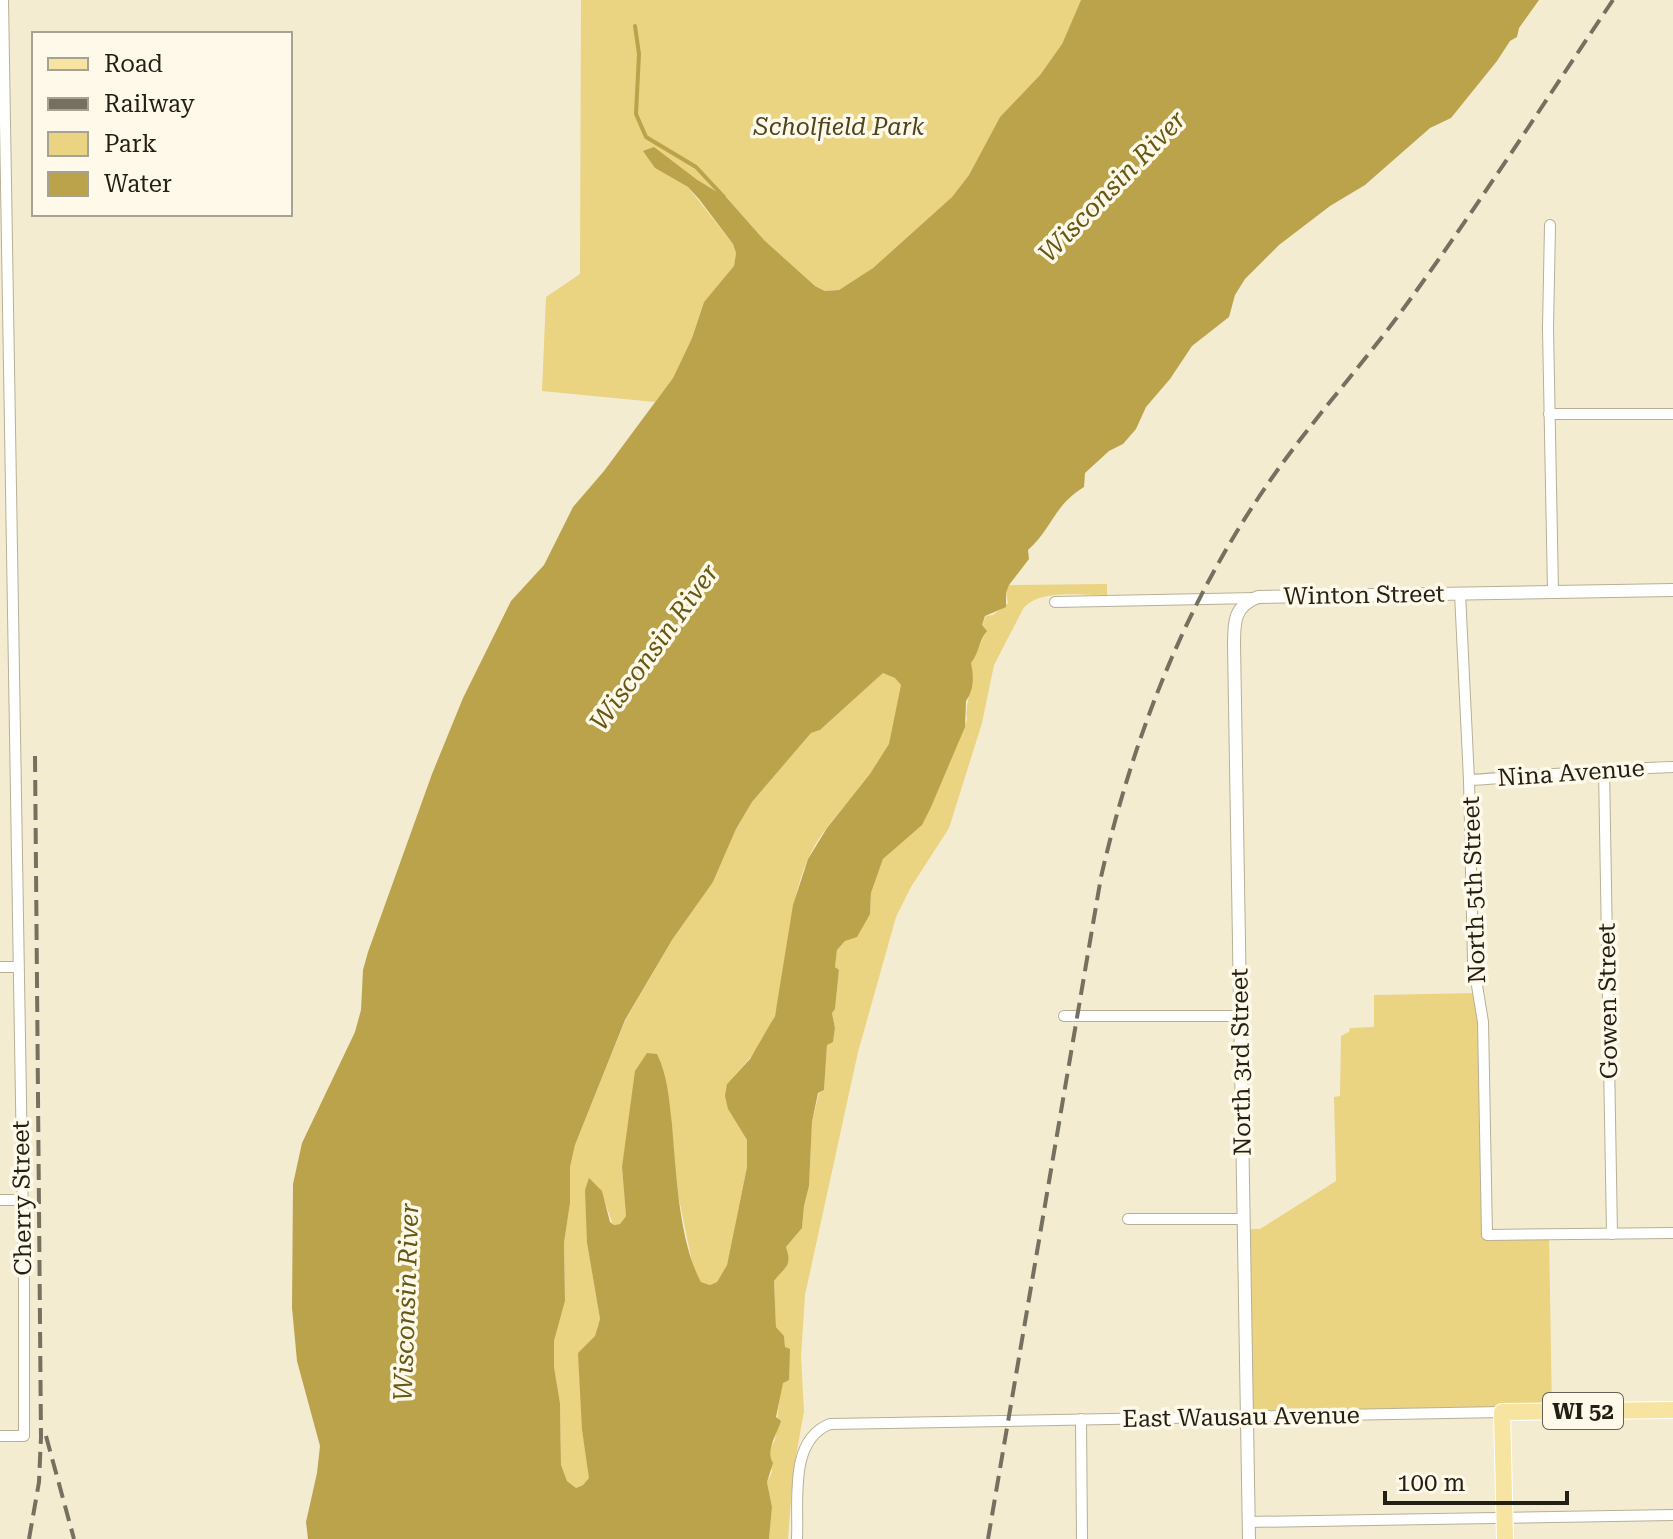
<svg xmlns="http://www.w3.org/2000/svg" width="1673" height="1539" font-family="'Roboto Serif',serif">
<rect width="100%" height="100%" fill="#f4ecd1"/>
<!-- green -->
<g fill="#ead381">
<polygon points="581,0 1081,0 1062,44 1040,75 1000,117 969,175 952,197 873,268 839,290 825,291 815,286 764,240 727,198 696,179 655,168 688,187 733,244 736,253 734,267 704,302 692,338 673,378 655,402 542,391 546,297 580,274"/>
<path d="M 1107,584 L 1107,595 C 1083,596 1039,588 1023,609 L 994,665 L 982,723 L 949,828 L 911,887 L 896,917 L 858,1052 L 805,1295 L 801,1357 L 804,1411 L 793,1473 L 788,1539 L 769,1539 L 772,1507 L 767,1482 L 772,1472 L 769,1450 L 775,1440 L 785,1347 L 784,1336 L 776,1327 L 774,1281 L 788,1253 L 786,1247 L 802,1228 L 804,1206 L 809,1186 L 812,1122 L 819,1093 L 824,1090 L 827,1044 L 833,1042 L 835,1028 L 832,1013 L 835,1009 L 839,970 L 835,967 L 837,950 L 870,914 L 871,893 L 883,859 L 921,825 L 967,720 C 964,700 976,684 971,663 L 985,634 L 982,625 L 986,616 L 993,615 L 1008,603 L 1006,593 L 1009,585 Z"/>
<path d="M 883,673 L 896,678 L 901,685 C 900,704 896,728 889,745 C 869,788 827,816 808,859 C 786,908 790,964 775,1014 C 767,1041 745,1064 727,1084 L 728,1109 L 747,1140 L 747,1167 L 727,1265 L 717,1282 L 710,1285 L 701,1282 L 693,1267 L 678,1194 L 622,1167 L 626,1216 L 620,1224 L 613,1225 L 601,1191 L 587,1243 L 600,1319 L 595,1336 L 582,1430 L 590,1478 L 583,1485 L 576,1488 L 567,1481 L 561,1466 L 560,1403 L 554,1368 L 554,1341 L 565,1301 L 564,1243 L 570,1203 L 570,1167 L 575,1145 L 625,1021 L 672,940 L 713,882 L 736,829 L 752,802 L 811,733 L 820,730 Z"/>
<polygon points="1480,993 1485,1237 1549,1236 1552,1412 1249,1417 1245,1229 1260,1229 1336,1181 1334,1097 1340,1096 1341,1036 1349,1032 1350,1028 1374,1027 1374,995"/>
</g>
<!-- water -->
<path fill="#bba34c" fill-rule="evenodd" d="M 1081,0 L 1539,0 L 1519,28 L 1517,37 L 1510,41 L 1497,61 L 1451,118 L 1430,128 L 1365,185 L 1330,206 L 1279,245 L 1245,279 L 1235,295 L 1229,317 L 1192,346 L 1170,379 L 1146,407 L 1136,429 L 1123,444 L 1109,451 L 1085,473 L 1084,487 C 1053,506 1052,529 1028,550 L 1029,559 L 1009,585 L 1006,593 L 1006,607 L 985,616 L 982,625 L 987,631 C 978,642 980,651 971,663 C 974,676 974,690 966,701 L 965,727 L 931,807 L 922,825 L 883,859 L 871,893 L 870,914 L 857,937 L 845,941 L 837,950 L 835,967 L 839,970 L 835,1009 L 832,1013 L 835,1028 L 833,1042 L 827,1045 L 824,1090 L 818,1093 L 812,1122 L 809,1186 L 804,1206 L 802,1228 L 786,1247 C 793,1267 784,1267 774,1281 L 776,1327 L 784,1336 L 785,1347 L 790,1349 L 789,1380 L 783,1383 L 776,1417 L 781,1421 C 777,1434 765,1451 773,1463 L 767,1482 L 772,1507 L 769,1539 L 308,1539 L 306,1522 L 317,1473 L 320,1446 L 297,1361 L 292,1308 L 293,1184 L 302,1143 L 355,1032 L 361,1010 L 363,970 L 368,952 L 432,774 L 463,698 L 511,601 L 544,565 L 573,507 L 604,471 L 673,378 L 692,338 L 704,302 L 734,266 L 736,253 L 733,244 L 699,199 L 688,187 L 655,168 L 643,151 L 654,147 L 696,179 L 727,198 L 764,240 L 815,286 L 825,291 L 839,290 L 873,268 L 952,197 L 969,175 L 1000,117 L 1040,75 L 1062,44 ZM 883,673 L 895,678 L 901,685 L 889,744 L 870,774 L 827,828 L 808,859 L 793,905 L 775,1016 L 750,1059 L 727,1084 L 725,1096 L 728,1109 L 747,1140 L 747,1167 L 727,1265 L 717,1282 L 710,1285 L 701,1282 C 679,1242 676,1171 672,1125 C 669,1099 668,1077 657,1054 L 647,1053 L 635,1071 L 622,1167 L 626,1216 L 620,1224 L 614,1225 L 610,1222 L 602,1191 L 589,1178 L 585,1190 L 587,1243 L 600,1319 L 595,1336 L 578,1353 L 582,1430 L 589,1478 L 583,1485 L 576,1488 L 567,1481 L 561,1465 L 560,1403 L 554,1367 L 554,1341 L 565,1301 L 564,1243 L 570,1203 L 570,1167 L 575,1145 L 625,1020 L 672,940 L 713,882 L 736,829 L 752,802 L 811,733 L 820,730 Z"/>
<g fill="none" stroke-linecap="round" stroke-linejoin="round">
<!-- stream -->
<polyline stroke="#bba34c" stroke-width="4" points="635,26 639,54 636,114 646,137 696,167 724,197"/>
<defs>
<g id="minor">
<polyline points="1550,225 1548,328 1553,592"/>
<polyline points="1549,414 1673,414"/>
<polyline points="1460,593 1469,780 1473,961 1483,1022 1487,1235 1673,1233"/>
<polyline points="1055,602 1256,598"/>
<polyline points="1604,769 1612,1234"/>
<path d="M 1469,780 C 1538,776 1605,769 1673,767"/>
<polyline points="0,967 18,967"/>
<polyline points="1064,1016 1240,1016"/>
<polyline points="0,1200 22,1200"/>
<polyline points="1128,1219 1244,1219"/>
<polyline points="1081,1419 1082,1539"/>
<polyline points="0,1436 24,1436 24,1284 3,0"/>
<polyline points="1248,1522 1673,1515"/>
<path d="M 797,1539 C 799,1503 788,1440 830,1424 L 1502,1412"/>
</g>
<path id="tertiary" d="M 1249,1539 L 1234,644 C 1234,622 1234,606 1258,597 L 1673,590"/>
<polyline id="primary" points="1505,1539 1502,1412 1673,1410"/>
</defs>
<!-- minor casing -->
<use href="#minor" stroke="#b7b096" stroke-width="12"/>
<!-- tertiary casing -->
<use href="#tertiary" stroke="#b7b096" stroke-width="14"/>
<!-- primary casing -->
<use href="#primary" stroke="#fff" stroke-width="18"/>
<!-- minor -->
<use href="#minor" stroke="#fff" stroke-width="10"/>
<!-- tertiary -->
<use href="#tertiary" stroke="#fff" stroke-width="12"/>
<!-- primary -->
<use href="#primary" stroke="#f7e4a0" stroke-width="16"/>
<!-- rail -->
<g stroke="#75705f" stroke-width="4" stroke-dasharray="16 8" stroke-linecap="butt">
<polyline points="46,1436 74,1539"/>
<polyline points="29,1539 39,1482 41,1437 35,755"/>
<path d="M 988,1539 L 1101,877 C 1133,738 1184,606 1265,488 C 1309,423 1363,365 1409,301 C 1480,203 1545,101 1613,0"/>
</g>
</g>
<g text-anchor="middle" dominant-baseline="central" stroke-width="7" stroke-linejoin="round" paint-order="stroke">
<!-- shield labels -->
<rect fill="#fef9e9" stroke="#646055" stroke-width="2" x="1543" y="1393" width="80" height="36" rx="6"/>
<g font-size="22" font-weight="bold" fill="#221f15">
<text x="1583" y="1411">WI 52</text>
</g>
<!-- park labels -->
<g font-size="24" font-style="italic" fill="#4d431e" stroke="#fef9e9">
<text x="839" y="127">Scholfield Park</text>
</g>
<!-- street labels -->
<g font-size="24" fill="#221f15" stroke="#fef9e9">
<text transform="translate(1364 595) rotate(-1)">Winton Street</text>
<text transform="translate(1571 773) rotate(-4)">Nina Avenue</text>
<text transform="translate(1474 890) rotate(-92)">North 5th Street</text>
<text transform="translate(1608 1001) rotate(-91)">Gowen Street</text>
<text transform="translate(1241 1062) rotate(-91)">North 3rd Street</text>
<text transform="translate(22 1198) rotate(-91)">Cherry Street</text>
<text transform="translate(1241 1417) rotate(-1)">East Wausau Avenue</text>
</g>
<!-- water labels -->
<g font-size="26" font-style="italic" fill="#675715" stroke="#fef9e9">
<text transform="translate(1112 186) rotate(-46)">Wisconsin River</text>
<text transform="translate(654 647) rotate(-54)">Wisconsin River</text>
<text transform="translate(406 1302) rotate(-88)">Wisconsin River</text>
</g>
</g>
<!-- legend -->
<rect x="32" y="32" width="260" height="184" fill="#fef9e9" stroke="#a6a294" stroke-width="2"/>
<rect x="48" y="58" width="40" height="12" fill="#f7e4a0" stroke="#a6a294" stroke-width="2"/>
<text x="104" y="72" font-size="24" fill="#221f15">Road</text>
<rect x="48" y="98" width="40" height="12" fill="#75705f" stroke="#a6a294" stroke-width="2"/>
<text x="104" y="112" font-size="24" fill="#221f15">Railway</text>
<rect x="48" y="132" width="40" height="24" fill="#ead381" stroke="#a6a294" stroke-width="2"/>
<text x="104" y="152" font-size="24" fill="#221f15">Park</text>
<rect x="48" y="172" width="40" height="24" fill="#bba34c" stroke="#a6a294" stroke-width="2"/>
<text x="104" y="192" font-size="24" fill="#221f15">Water</text>
<!-- scale -->
<path d="M1385 1491v12h182v-12" fill="none" stroke="#221f15" stroke-width="4"/>
<text x="1397" y="1491" font-size="24" fill="#221f15" stroke="#fef9e9" stroke-width="6" paint-order="stroke">100 m</text>
</svg>
